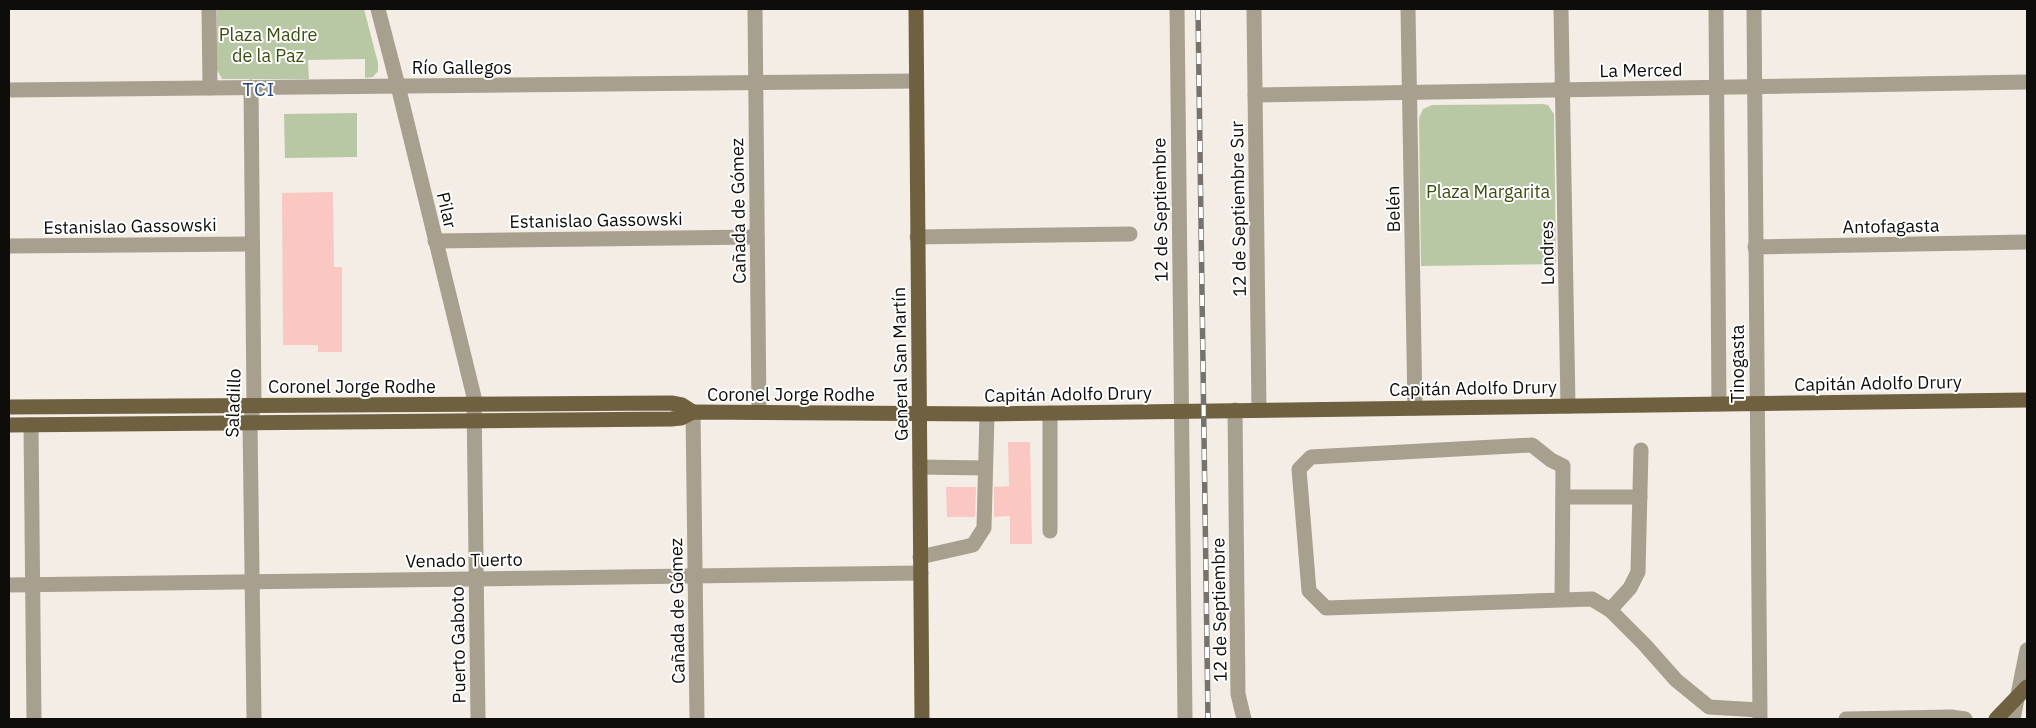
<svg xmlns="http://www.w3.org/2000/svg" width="2036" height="728" font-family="'IBM Plex Sans',sans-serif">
<rect width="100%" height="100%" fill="#f3ede6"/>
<!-- green -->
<g fill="#b9c8a4">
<polygon points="217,9 364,9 378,63 378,71 373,77 365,78 365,59 308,60 309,79 222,79 217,70"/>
<polygon points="1542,104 1548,105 1554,114 1556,264 1421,266 1419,118 1423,109 1432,105"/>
<polygon points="357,113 357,157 285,158 284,114"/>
</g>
<!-- building -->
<g fill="#fbc7c2">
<polygon points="333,192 334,267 342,267 342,352 318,352 318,345 283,345 282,193"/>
<polygon points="1008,442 1030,442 1032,544 1010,544 1010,516 994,517 994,487 1009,486"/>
<polygon points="946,487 976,487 975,517 947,517"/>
</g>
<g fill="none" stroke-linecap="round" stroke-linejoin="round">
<!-- minor -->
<g stroke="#a8a08f" stroke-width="15">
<polyline points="209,9 210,88"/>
<polyline points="378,9 398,86 474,397 478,719"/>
<polyline points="755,9 759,412"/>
<polyline points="1177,9 1185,719"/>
<polyline points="1254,9 1259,410"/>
<polyline points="1408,9 1415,408"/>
<polyline points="1561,9 1568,406"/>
<polyline points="1716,9 1719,404"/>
<polyline points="1754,9 1760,719"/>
<polyline points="251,87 254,405 250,423 254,719"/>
<polyline points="9,90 916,81"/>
<polyline points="1255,95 2027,82"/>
<polyline points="917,237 1130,234"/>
<polyline points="435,241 757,237"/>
<polyline points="9,246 252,244"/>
<polyline points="1755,247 2027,242"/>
<polyline points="1235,410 1238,694 1244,719"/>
<polyline points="693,412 697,719"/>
<polyline points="31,425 34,719"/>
<polyline points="920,467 984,468"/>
<polyline points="1563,497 1640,497"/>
<polyline points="1050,531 1050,413"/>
<polyline points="920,557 973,545 984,528 987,414"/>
<polyline points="9,585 921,573"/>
<polyline points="1562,600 1563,466 1551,460 1532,445 1311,457 1299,469 1309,591 1326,608 1562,600 1592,599 1610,610 1644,644 1676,680 1709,707 1759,710"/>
<polyline points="1610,610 1630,588 1638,572 1641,450"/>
<polyline points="1846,719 1951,717 1965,719"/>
<polyline points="2013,719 2027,650"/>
</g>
<!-- major -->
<g stroke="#6f6040" stroke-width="15">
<polyline points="916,9 922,719"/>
<polyline points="9,407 671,403 682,405 693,412"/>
<polyline points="9,425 671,419 681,418 693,412 987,414 2027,400"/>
<polyline points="1996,719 2027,687"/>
</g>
<defs>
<polyline id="rail" points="1198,9 1208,719"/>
</defs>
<!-- rail casing -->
<use href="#rail" stroke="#76726e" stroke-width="5.5"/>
<!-- rail -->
<use href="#rail" stroke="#fff" stroke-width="4" stroke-dasharray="11" stroke-linecap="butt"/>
</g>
<g text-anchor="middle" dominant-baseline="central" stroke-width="4" stroke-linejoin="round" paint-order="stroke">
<!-- park labels -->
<g font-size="18" fill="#394d0d" stroke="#fff">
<text x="268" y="34">Plaza Madre<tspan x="268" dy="21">de la Paz</tspan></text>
<text x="1488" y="191">Plaza Margarita</text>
</g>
<!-- street labels -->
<g font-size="18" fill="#0e0d0a" stroke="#fff">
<text x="462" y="67">Río Gallegos</text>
<text transform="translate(1641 70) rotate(-1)">La Merced</text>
<text transform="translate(1238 209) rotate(-91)">12 de Septiembre Sur</text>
<text transform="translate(1393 209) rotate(-91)">Belén</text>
<text transform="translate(447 210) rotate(77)">Pilar</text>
<text transform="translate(1160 210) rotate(-91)">12 de Septiembre</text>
<text transform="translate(738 211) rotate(-91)">Cañada de Gómez</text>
<text transform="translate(596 220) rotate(-1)">Estanislao Gassowski</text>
<text transform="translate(130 226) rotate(-1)">Estanislao Gassowski</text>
<text transform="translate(1891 226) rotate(-1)">Antofagasta</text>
<text transform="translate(1547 253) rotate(-91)">Londres</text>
<text transform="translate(900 364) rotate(-91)">General San Martín</text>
<text transform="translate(1737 364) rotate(-90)">Tinogasta</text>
<text transform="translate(1878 383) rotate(-1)">Capitán Adolfo Drury</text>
<text x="352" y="386">Coronel Jorge Rodhe</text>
<text transform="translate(1473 388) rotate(-1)">Capitán Adolfo Drury</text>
<text x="791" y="394">Coronel Jorge Rodhe</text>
<text transform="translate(1068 394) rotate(-1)">Capitán Adolfo Drury</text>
<text transform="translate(233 403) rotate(-88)">Saladillo</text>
<text transform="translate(464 560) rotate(-1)">Venado Tuerto</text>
<text transform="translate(1219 610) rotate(-91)">12 de Septiembre</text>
<text transform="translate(677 611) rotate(-91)">Cañada de Gómez</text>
<text transform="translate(458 645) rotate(-91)">Puerto Gaboto</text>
</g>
<!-- neighbourhood labels -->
<g font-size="19" letter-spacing="1" fill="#27457c" stroke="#fff">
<text x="259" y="89">TCI</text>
</g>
</g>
<!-- border -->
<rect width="2036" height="728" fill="none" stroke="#0e0d0a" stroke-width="20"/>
</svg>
